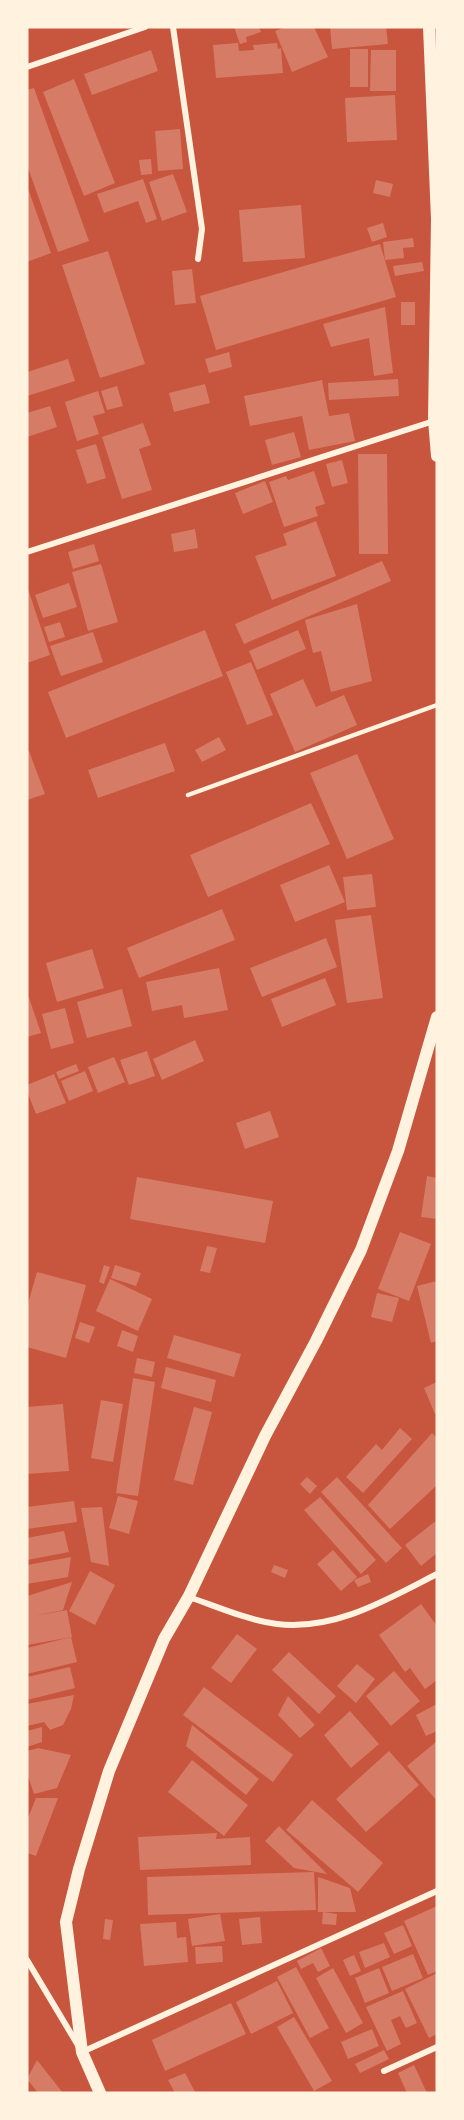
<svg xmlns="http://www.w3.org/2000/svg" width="464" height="2120" font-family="'Nunito Sans',sans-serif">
<rect width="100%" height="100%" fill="#c8553d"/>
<!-- building -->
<g fill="#d67c66">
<polygon points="234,27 259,27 261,32 246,37 247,42 240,44"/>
<polygon points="286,27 314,27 328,57 292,72 275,31"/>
<polygon points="330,27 386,27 388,44 332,49"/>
<polygon points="238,43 239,51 254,50 253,45 277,43 278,49 281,48 283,73 216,78 213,45"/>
<rect x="350" y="49" width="18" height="38"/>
<polygon points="151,50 158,71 92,95 84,74"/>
<polygon points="371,50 396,50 396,91 370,91"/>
<polygon points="74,79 115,183 84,196 43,92"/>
<polygon points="34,88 89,241 58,252 27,165 27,90"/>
<polygon points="395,95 397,140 347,142 345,98"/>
<polygon points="180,129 183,169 158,171 155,131"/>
<polygon points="151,159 152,174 141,175 139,160"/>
<polygon points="173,174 187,212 162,221 149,182"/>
<polygon points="143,179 157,219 146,223 138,201 104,213 97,194"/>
<polygon points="376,180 393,184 390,197 373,193"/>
<polygon points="27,186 51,253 27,262"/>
<polygon points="301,205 305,258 243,262 239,210"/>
<polygon points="383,223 387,237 372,242 367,228"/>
<polygon points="413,238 414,247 403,248 404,258 385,260 383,242"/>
<polygon points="380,244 396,297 216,350 200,296"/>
<polygon points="108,251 145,364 100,378 62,265"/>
<polygon points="422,262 424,271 395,276 393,266"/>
<polygon points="192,269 196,303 175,305 172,271"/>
<rect x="401" y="302" width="14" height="23"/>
<polygon points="385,307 393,373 374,376 369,338 331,347 323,324"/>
<polygon points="229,352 232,367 209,373 205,359"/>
<polygon points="68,359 75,381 27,396 27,372"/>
<polygon points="398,379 399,396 329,400 328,383"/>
<polygon points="322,380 329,416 349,413 355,441 309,450 302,416 250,426 244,396"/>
<polygon points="205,384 210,403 174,412 169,393"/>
<polygon points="117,386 123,406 107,410 101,391"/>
<polygon points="98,391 105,413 93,416 99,434 77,441 65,402"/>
<polygon points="50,406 57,427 27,437 27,413"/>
<polygon points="143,423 151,445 139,449 152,490 122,499 102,437"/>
<polygon points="294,432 301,457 272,465 265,440"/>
<polygon points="96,444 106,478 87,484 76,450"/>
<polygon points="358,454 387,454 388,554 359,554"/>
<polygon points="342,460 348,483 332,487 326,464"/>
<polygon points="314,471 325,504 315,507 318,516 284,527 269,482 286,476 288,480"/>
<polygon points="265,481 273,502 243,514 235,493"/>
<polygon points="316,521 336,576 272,600 255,556 287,545 283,534"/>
<polygon points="195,529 198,548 174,552 171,534"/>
<polygon points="94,544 99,561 73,569 68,552"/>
<polygon points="382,561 391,581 244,644 235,624"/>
<polygon points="101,564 118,622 88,631 72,572"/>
<polygon points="69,583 77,607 43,618 35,595"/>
<polygon points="27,586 50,655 27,663"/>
<polygon points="357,604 372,681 331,692 321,651 313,653 305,620"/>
<polygon points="60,622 65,637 49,642 44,627"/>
<polygon points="205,630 223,676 66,738 48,692"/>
<polygon points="298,630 306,649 257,670 249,651"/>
<polygon points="93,632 103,662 61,676 50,646"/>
<polygon points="251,662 273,715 247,725 226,672"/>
<polygon points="303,679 316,707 344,695 357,725 295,752 270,694"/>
<polygon points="219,737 226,750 202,762 195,750"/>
<polygon points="165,743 175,771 98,798 88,770"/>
<polygon points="27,751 29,751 45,794 27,800"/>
<polygon points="357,754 394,839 347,859 310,773"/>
<polygon points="311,803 330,844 208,897 190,855"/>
<polygon points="329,865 345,902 295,922 280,885"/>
<polygon points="372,874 376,907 347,910 343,877"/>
<polygon points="222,909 235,940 139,978 127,948"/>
<polygon points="371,915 383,998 347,1003 335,920"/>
<polygon points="326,938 337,967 262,997 250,968"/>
<polygon points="92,949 104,988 57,1002 46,963"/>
<polygon points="219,968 228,1010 184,1018 182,1005 152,1011 146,982"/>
<polygon points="325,978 336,1005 282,1027 271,999"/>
<polygon points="122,989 132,1026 87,1038 77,1002"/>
<polygon points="27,992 41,1033 27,1037"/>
<polygon points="65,1008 74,1043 51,1049 42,1014"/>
<polygon points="195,1040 204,1061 162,1080 153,1059"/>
<polygon points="147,1051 155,1076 129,1085 120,1060"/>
<polygon points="114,1057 125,1082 98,1093 88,1067"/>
<polygon points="76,1064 79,1071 59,1079 56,1072"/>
<polygon points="85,1071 93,1091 69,1101 61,1081"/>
<polygon points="54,1074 66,1103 36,1114 27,1091 27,1085"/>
<polygon points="270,1111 279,1137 245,1149 236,1123"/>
<polygon points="427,1176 437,1178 437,1219 421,1217"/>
<polygon points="137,1177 273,1201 265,1243 130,1219"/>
<polygon points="400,1232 431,1244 409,1301 378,1289"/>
<polygon points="207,1246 217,1248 210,1273 200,1271"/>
<polygon points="104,1265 110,1267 104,1284 99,1282"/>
<polygon points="115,1265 141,1273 136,1286 111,1278"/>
<polygon points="37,1272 86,1285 66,1358 27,1347 27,1307"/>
<polygon points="110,1279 152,1299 138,1331 96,1311"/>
<polygon points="437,1281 437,1341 431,1343 417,1286"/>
<polygon points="377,1293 399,1298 392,1322 371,1317"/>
<polygon points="80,1322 95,1327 89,1343 75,1338"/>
<polygon points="122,1330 138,1336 133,1352 117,1346"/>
<polygon points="174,1335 241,1354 234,1377 167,1358"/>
<polygon points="137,1358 155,1362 152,1377 134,1373"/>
<polygon points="166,1367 216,1380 211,1402 161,1388"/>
<polygon points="133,1378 155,1382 138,1496 116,1493"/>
<polygon points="437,1382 437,1413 435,1414 424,1388"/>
<polygon points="101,1400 123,1404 113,1462 91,1458"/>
<polygon points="63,1404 69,1471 27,1474 27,1407"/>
<polygon points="194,1407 212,1412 193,1485 174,1480"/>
<polygon points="400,1428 412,1439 363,1493 346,1477 376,1444 382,1450"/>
<polygon points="432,1433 437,1438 437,1485 390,1529 368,1505"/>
<polygon points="307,1477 317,1486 310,1494 300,1484"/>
<polygon points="337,1477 402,1548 386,1563 321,1492"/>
<polygon points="118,1496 138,1501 129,1534 109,1528"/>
<polygon points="320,1497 376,1560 361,1574 304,1510"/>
<polygon points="74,1501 77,1522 27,1529 27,1507"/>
<polygon points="102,1507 109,1566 91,1562 81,1508"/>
<polygon points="437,1520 437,1553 421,1566 405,1545"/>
<polygon points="64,1531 69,1552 27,1560 27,1538"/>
<polygon points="333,1550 357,1577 341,1591 317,1564"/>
<polygon points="71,1557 68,1577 27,1584 27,1565"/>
<polygon points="274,1565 288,1570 285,1578 271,1572"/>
<polygon points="90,1571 115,1585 95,1625 69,1611"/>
<polygon points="368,1574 371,1582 358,1587 354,1580"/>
<polygon points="72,1582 63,1610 34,1616 67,1610 72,1637 27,1645 27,1596"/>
<polygon points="421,1604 437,1626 437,1680 425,1689 410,1668 405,1672 379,1635"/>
<polygon points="237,1634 257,1649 231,1683 211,1668"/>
<polygon points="71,1637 77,1662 27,1674 27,1648"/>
<polygon points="289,1652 336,1696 319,1714 272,1670"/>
<polygon points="357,1664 375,1679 356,1703 337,1686"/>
<polygon points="70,1667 75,1688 27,1700 27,1677"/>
<polygon points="394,1671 420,1701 391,1726 366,1696"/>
<polygon points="204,1687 293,1755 273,1782 183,1715"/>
<polygon points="74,1695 71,1709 63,1725 50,1730 44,1722 27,1726 27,1704"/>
<polygon points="288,1696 315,1725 300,1738 278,1715"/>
<polygon points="437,1704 437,1731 426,1736 416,1715"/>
<polygon points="350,1711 379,1744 351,1768 324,1735"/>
<polygon points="192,1725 259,1779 246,1795 186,1746"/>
<polygon points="42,1727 42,1742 27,1747 27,1731"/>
<polygon points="437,1741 436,1769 437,1801 407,1766"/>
<polygon points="38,1748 71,1755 57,1788 34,1794 27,1773 27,1751"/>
<polygon points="389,1751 419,1785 366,1832 336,1799"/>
<polygon points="192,1760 248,1805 224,1836 168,1792"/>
<polygon points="36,1798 58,1798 36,1856 27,1853 27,1820"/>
<polygon points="312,1800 383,1863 358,1892 286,1830"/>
<polygon points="279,1826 327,1874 294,1868 265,1841"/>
<polygon points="217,1833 216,1839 250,1837 251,1865 140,1870 138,1837"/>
<polygon points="314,1872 316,1910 148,1915 147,1877"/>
<polygon points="318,1877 350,1888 356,1912 318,1912"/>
<polygon points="437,1906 437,1971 428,1975 404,1921"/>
<polygon points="323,1912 337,1914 336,1925 322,1924"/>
<polygon points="220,1914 225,1941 192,1946 188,1919"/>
<polygon points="260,1917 262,1943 242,1945 239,1919"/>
<polygon points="105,1919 113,1920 110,1940 103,1939"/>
<polygon points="176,1922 177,1938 186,1937 188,1962 144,1966 140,1924"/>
<polygon points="403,1925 412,1946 394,1954 384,1933"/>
<polygon points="384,1943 390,1957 365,1968 359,1952"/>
<polygon points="222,1946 223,1962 196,1964 195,1947"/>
<polygon points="321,1948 330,1966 318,1972 313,1963 301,1969 297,1961"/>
<polygon points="413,1954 423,1978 392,1991 382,1967"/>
<polygon points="354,1955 361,1971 350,1976 343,1960"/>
<polygon points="296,1967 329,2028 310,2038 277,1977"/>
<polygon points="333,1968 363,2023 346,2033 316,1978"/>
<polygon points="379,1968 389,1993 365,2003 355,1978"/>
<polygon points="437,1973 437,2034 429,2038 405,1989"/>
<polygon points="277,1981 293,2013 251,2034 236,2002"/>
<polygon points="403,1991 417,2023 406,2028 400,2016 391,2020 401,2044 387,2051 366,2007"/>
<polygon points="231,2003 246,2034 165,2071 152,2040"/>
<polygon points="294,2017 332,2081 314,2091 277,2027"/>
<polygon points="372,2029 379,2046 348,2059 341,2042"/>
<polygon points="384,2050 389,2059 360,2073 355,2064"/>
<polygon points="37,2060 63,2093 38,2093 27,2079"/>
<polygon points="414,2065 427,2093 407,2093 398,2073"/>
<polygon points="185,2073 194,2090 196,2093 175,2093 168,2080"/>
</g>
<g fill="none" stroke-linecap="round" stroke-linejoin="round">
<!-- service -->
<polyline stroke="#fff3e0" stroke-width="4.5" points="188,795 437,705"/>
<!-- minor -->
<g stroke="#fff3e0" stroke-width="6">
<polyline points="173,27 202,229 198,259"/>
<polyline points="27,67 145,27"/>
<polyline points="27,552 434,421"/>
<path d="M 189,1597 C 218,1607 247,1620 277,1624 C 335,1631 388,1599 437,1574"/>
<polyline points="27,1960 82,2052 437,1891"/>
<polyline points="384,2071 437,2047"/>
</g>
<!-- secondary -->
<g stroke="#fff3e0" stroke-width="12">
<polyline points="429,27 437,219 434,420 437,456"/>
<polyline points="100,2093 82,2052 66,1922 79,1869 109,1771 164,1639 189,1596 265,1436 316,1341 361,1250 398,1151 437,1017"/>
</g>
</g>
<!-- border -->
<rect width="464" height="2120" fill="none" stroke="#fff3e0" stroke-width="57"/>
</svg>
